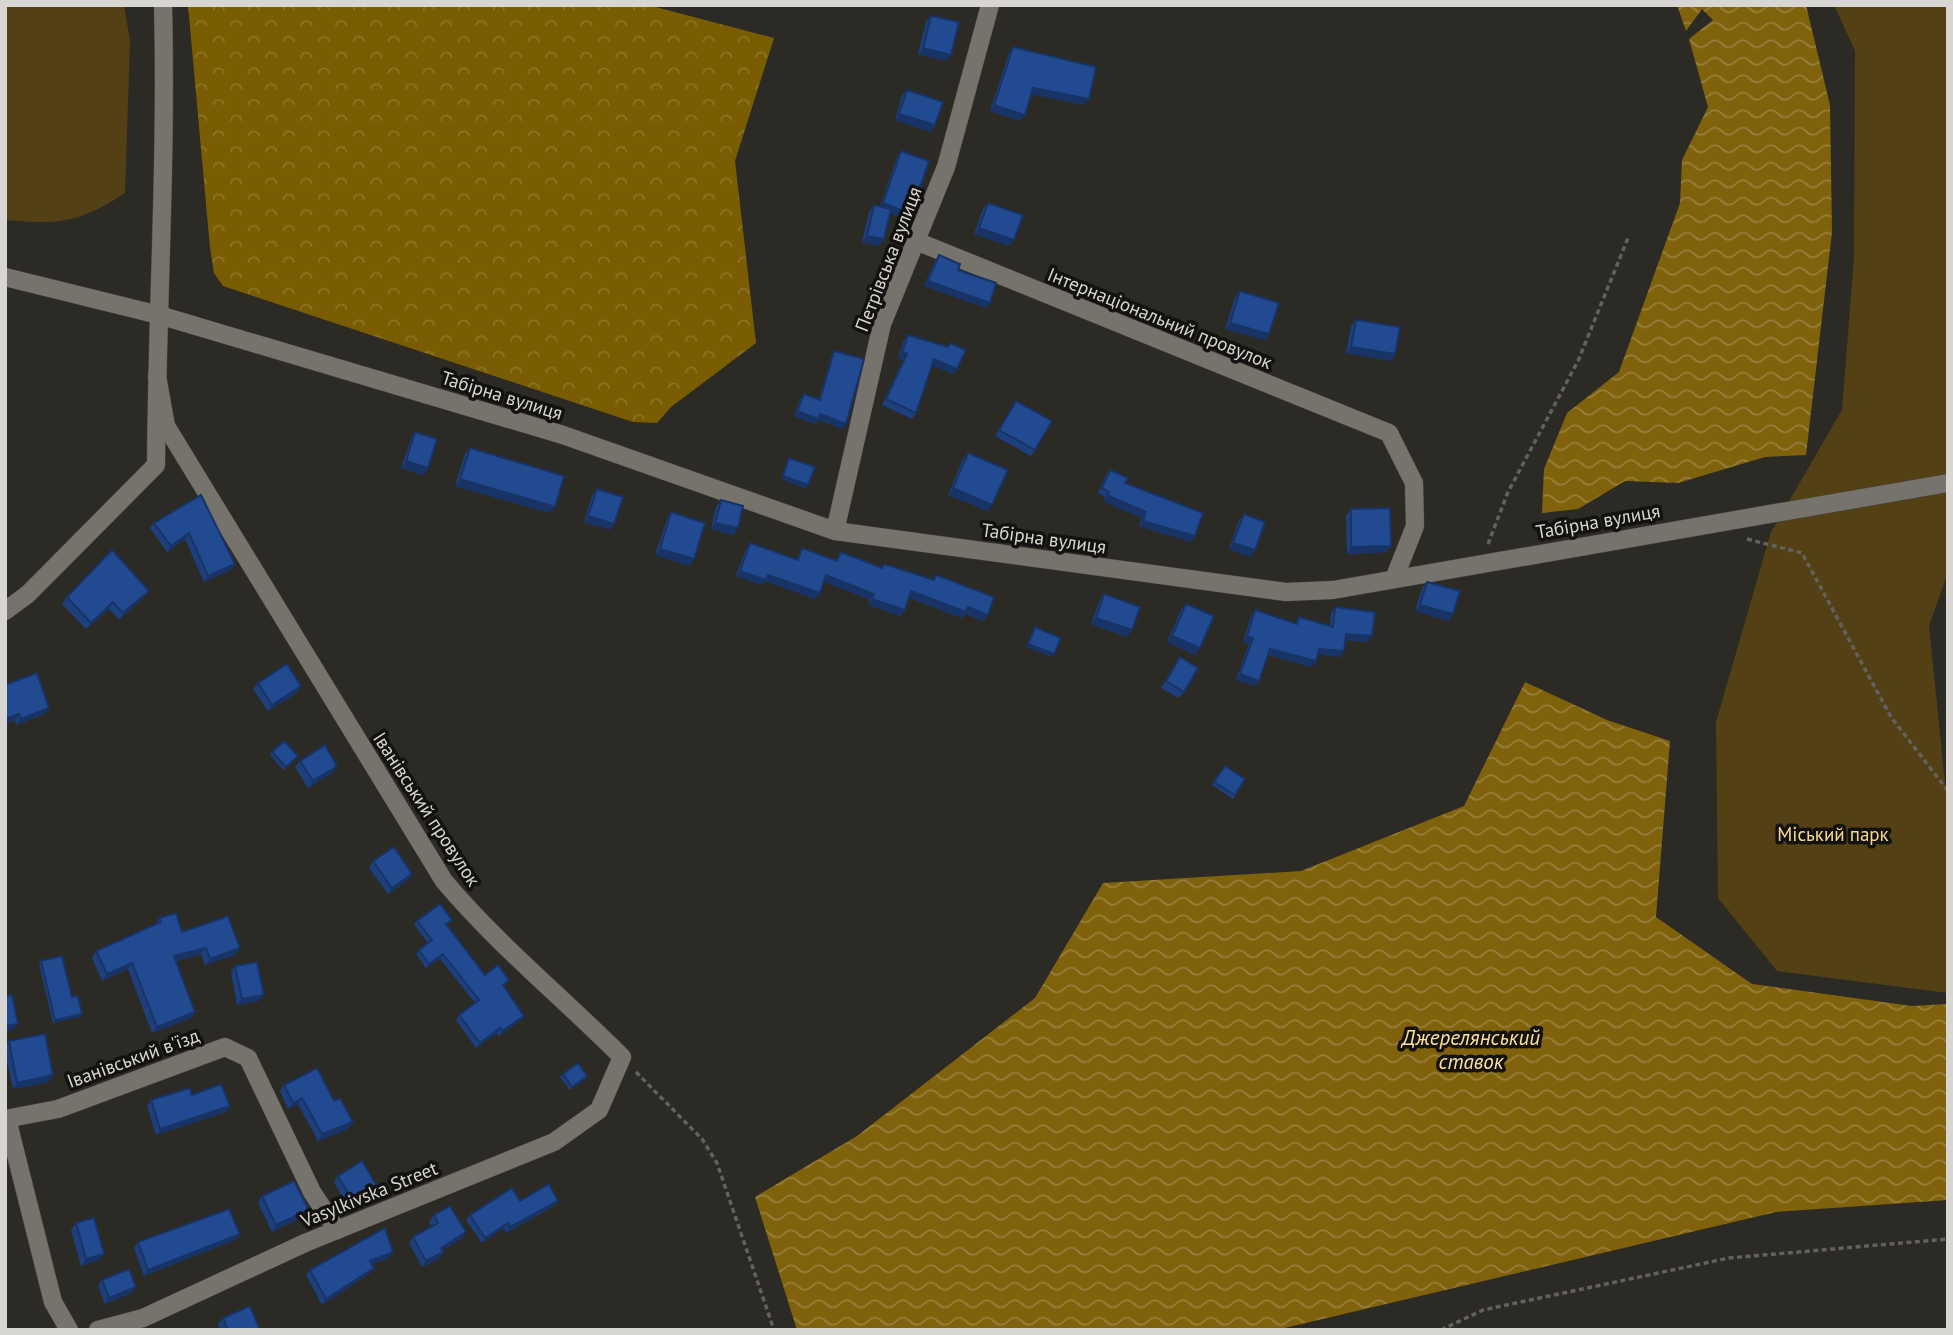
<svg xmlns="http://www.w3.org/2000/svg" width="1953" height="1335" font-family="'PT Sans',sans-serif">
<defs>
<pattern id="forest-crowns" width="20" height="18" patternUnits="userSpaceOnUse" patternTransform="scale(1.75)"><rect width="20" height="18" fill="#7a5d03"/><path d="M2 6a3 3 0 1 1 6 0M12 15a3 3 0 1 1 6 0" fill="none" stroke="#8c7427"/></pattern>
<pattern id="water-waves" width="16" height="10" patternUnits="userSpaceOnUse" patternTransform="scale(1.75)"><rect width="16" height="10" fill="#80620d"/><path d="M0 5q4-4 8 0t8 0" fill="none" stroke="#977f3b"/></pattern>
</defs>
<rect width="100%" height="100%" fill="#2c2a24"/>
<!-- green -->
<g fill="#534115">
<path d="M 5,5 L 124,5 L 130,41 L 125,193 C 79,223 59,225 5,220 Z"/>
<polygon points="1834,5 1948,5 1948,572 1929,626 1948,812 1948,993 1777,971 1718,898 1716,722 1771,532 1842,410 1854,257 1855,51"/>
</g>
<!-- forest -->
<polygon fill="url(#forest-crowns)" points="188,5 648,5 774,38 735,161 756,343 671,407 657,423 633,422 223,286 214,273 210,248"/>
<!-- water -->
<g fill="url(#water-waves)">
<polygon points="1677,5 1806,5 1830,105 1832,232 1806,455 1765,457 1678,483 1625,481 1578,509 1542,513 1544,469 1567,413 1619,372 1680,203 1682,160 1708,107 1689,39 1713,20 1702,9 1686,31"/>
<polygon points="1525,682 1607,720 1670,741 1656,917 1752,984 1912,1006 1948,1004 1948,1200 1776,1212 1276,1330 797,1330 755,1197 857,1136 1035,998 1103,883 1301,871 1464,806"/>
</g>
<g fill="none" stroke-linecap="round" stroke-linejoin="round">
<defs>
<g id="minor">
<polyline points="916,241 1389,433 1414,483 1415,526 1394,579"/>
<polyline points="5,277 159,315 563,435 835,531 1286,592 1333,590 1948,483"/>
<polyline points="835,531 882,324 946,167 990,5"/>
<path d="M 5,611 L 28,594 L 156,465 C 157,311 167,159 163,5"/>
<polyline points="5,1119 58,1109 225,1047 248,1058 312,1192 337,1230"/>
<polyline points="7,1119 53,1302 69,1330"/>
<path d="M 98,1330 L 143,1318 L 305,1243 L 554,1142 L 599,1110 L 622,1057 C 563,998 498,945 444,881 L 166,426 L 157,376"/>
</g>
</defs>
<!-- minor casing -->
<use href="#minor" stroke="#484540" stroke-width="19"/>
<!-- path -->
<g stroke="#63615c" stroke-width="3.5" stroke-dasharray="5 3.5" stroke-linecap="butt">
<polyline points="1747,539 1802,553 1891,717 1948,791"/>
<polyline points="1488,544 1508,492 1578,361 1628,238"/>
<polyline points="636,1072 702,1139 717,1163 774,1330"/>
<polyline points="1441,1330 1483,1310 1729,1258 1948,1239"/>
</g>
<!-- minor -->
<use href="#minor" stroke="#76736c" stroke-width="18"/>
</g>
<!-- wall -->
<g fill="#1d407d">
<polygon points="931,16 947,61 918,54 926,22"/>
<polygon points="1013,47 1085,105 1031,94 1020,121 990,111 1009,53"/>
<polygon points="907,90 935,125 931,132 895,120 902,96"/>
<polygon points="901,151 911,214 907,220 890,213 884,239 879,246 862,242 869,212 874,205 880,207 897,157"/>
<polygon points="988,203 1014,240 1009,246 974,234 983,209"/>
<polygon points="939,255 958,270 990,303 986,308 924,286 935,261"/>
<polygon points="1240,291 1269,334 1265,340 1225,329 1235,298"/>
<polygon points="1356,320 1395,354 1391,361 1346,353 1351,326"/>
<polygon points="908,335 947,347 950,343 957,369 953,374 932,365 916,413 912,419 882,405 903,360 898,358 904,340"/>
<polygon points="834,351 846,424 843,429 818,420 815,424 794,416 800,399 804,394 819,399 831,357"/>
<polygon points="1016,401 1035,450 1031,456 995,436"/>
<polygon points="415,432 428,468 423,475 401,468 411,439"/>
<polygon points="470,448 550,513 455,486 465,454"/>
<polygon points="968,453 988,511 948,495 963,459"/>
<polygon points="1110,470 1125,483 1191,542 1139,526 1142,518 1103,501 1105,497 1098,493 1106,475"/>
<polygon points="597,489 610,530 584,522 592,496"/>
<polygon points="201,495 231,570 204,582 185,539 167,552 150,528 154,523"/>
<polygon points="721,500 738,528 733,535 711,529 716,507"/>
<polygon points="1351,509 1391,546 1386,552 1347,554 1346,516"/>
<polygon points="671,512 690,566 655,555 667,519"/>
<polygon points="1244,514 1250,557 1229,549 1239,521"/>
<polygon points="750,543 797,559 802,548 836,560 841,552 881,568 884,564 933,580 936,575 988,615 983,621 965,614 962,618 909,598 901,616 868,605 870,600 824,581 815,599 765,581 762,585 736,576 746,549"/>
<polygon points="1427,582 1449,621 1415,611 1422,588"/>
<polygon points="1104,594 1127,637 1091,624 1100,600"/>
<polygon points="67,597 144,597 119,620 109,609 86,629 62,604"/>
<polygon points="1186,604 1200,648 1195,655 1167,642 1181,610"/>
<polygon points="1335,607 1368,642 1345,640 1344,651 1340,657 1318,654 1316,661 1312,667 1268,655 1255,686 1236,680 1249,644 1243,642 1251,616 1255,610 1295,624 1299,617 1330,626 1331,613"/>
<polygon points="1180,657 1184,692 1179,698 1161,688"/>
<polygon points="258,683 297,693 268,711 253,689"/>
<polygon points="5,685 45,714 16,725 15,720 5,724"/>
<polygon points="272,752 298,756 283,770 270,755"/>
<polygon points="300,761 333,772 308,788 295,767"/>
<polygon points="1225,766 1245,779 1233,799 1212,785"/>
<polygon points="373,861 408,880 388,894 369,868"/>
<polygon points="159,918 182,932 240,948 235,955 205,965 201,954 176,961 195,1012 191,1018 152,1033 128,969 102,981 92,958 96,951 155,925"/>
<polygon points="417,921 448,924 447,925 485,975 506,984 503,986 524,1016 521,1020 499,1036 497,1033 476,1048 456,1020 459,1015 475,1003 440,959 426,968 416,954 419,950 428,943 414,925"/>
<polygon points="41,961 72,997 80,1017 53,1023 39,964"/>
<polygon points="235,966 259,1001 237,1005 231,972"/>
<polygon points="9,1041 49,1082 13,1089 5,1052 5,1046"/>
<polygon points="563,1074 585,1079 570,1090 560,1077"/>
<polygon points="284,1085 334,1101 348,1129 318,1141 298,1104 288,1109 280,1091"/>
<polygon points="151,1100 226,1112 156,1135 147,1106"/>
<polygon points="338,1176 377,1186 372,1193 348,1207 334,1182"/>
<polygon points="262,1196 304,1216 272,1232 258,1203"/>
<polygon points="520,1201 558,1201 554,1206 506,1233 504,1228 482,1243 466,1220 470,1215"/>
<polygon points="434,1215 466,1232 461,1239 442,1250 443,1252 439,1259 422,1267 409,1243 413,1237 432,1227 429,1222"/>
<polygon points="76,1223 99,1260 81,1266 71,1230"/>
<polygon points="240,1234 235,1240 144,1276 134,1248 138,1242"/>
<polygon points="393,1252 389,1258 372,1264 370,1273 322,1305 306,1275 310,1270"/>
<polygon points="102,1280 136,1287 131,1293 105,1304 98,1286"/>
<polygon points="223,1318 260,1330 220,1330 218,1324"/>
</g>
<!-- shaded-wall -->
<g fill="#183466">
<polygon points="923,48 951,55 947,61 918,54"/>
<polygon points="1033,88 1089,99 1085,105 1029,94"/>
<polygon points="994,105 1025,115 1020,121 990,111"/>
<polygon points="899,114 935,125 931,132 895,120"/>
<polygon points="883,203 911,214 907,220 879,209"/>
<polygon points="979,228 1014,240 1009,246 974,234"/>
<polygon points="867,236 884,239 879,246 862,242"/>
<polygon points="928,281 990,303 986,308 924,286"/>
<polygon points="1230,323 1269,334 1265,340 1225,329"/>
<polygon points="1351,347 1395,354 1391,361 1346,353"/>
<polygon points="902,352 907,354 903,360 898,358"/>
<polygon points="934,359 957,369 953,374 930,365"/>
<polygon points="797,411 820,414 846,424 843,429 818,420 815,424 794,416"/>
<polygon points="406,461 428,468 423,475 401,468"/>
<polygon points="783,476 808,485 806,489 781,479"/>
<polygon points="460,479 555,507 550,513 455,486"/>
<polygon points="953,488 992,505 988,511 948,495"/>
<polygon points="1107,495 1146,512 1142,518 1103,501"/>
<polygon points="588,516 614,524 610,530 584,522"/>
<polygon points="1143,521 1195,536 1191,542 1139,526"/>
<polygon points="715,523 738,528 733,535 711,529"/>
<polygon points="189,533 185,539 167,552 171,546"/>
<polygon points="1233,543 1255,550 1250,557 1229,549"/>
<polygon points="1391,546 1386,552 1347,554 1351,547"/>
<polygon points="660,549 694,559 690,566 655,555"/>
<polygon points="235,564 231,570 204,582 208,576"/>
<polygon points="740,571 768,575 820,593 815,599 765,581 762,585 736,576"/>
<polygon points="826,575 874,594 870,600 822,581"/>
<polygon points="149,591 144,597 119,620 123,613"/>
<polygon points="911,591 968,607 988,615 983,621 965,614 962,618 907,597"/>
<polygon points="872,599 905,610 901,616 868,605"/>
<polygon points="113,602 109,609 86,629 91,623"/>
<polygon points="1420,605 1453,614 1449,621 1415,611"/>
<polygon points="1096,618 1132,630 1127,637 1091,624"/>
<polygon points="1346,634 1372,636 1368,642 1342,640"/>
<polygon points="1172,636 1200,648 1195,655 1167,642"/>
<polygon points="1247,636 1253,638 1249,644 1243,642"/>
<polygon points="1028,644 1054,654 1051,657 1026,647"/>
<polygon points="1270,649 1316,661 1312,667 1266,654"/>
<polygon points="1319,649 1344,651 1340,657 1315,654"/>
<polygon points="1240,674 1259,681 1255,686 1236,680"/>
<polygon points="301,686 297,693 268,711 272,705"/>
<polygon points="49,708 45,714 16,725 21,719"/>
<polygon points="19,714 15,720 5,724 5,719"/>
<polygon points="337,766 333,772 308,788 313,781"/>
<polygon points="412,874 408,880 388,894 392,888"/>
<polygon points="206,948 201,954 170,962 174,956"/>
<polygon points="240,948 235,955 205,965 210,959"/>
<polygon points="443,954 440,959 426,968 429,964"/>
<polygon points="132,963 128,969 102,981 107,974"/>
<polygon points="264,995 259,1001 237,1005 242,999"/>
<polygon points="195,1012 191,1018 152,1033 157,1027"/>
<polygon points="82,1014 80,1017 53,1023 55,1020"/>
<polygon points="524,1016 521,1020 499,1036 502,1031"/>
<polygon points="18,1024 13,1030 5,1032 5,1026"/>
<polygon points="500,1028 497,1033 476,1048 480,1043"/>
<polygon points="53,1075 49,1082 13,1089 17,1083"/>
<polygon points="302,1098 298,1104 288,1109 293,1103"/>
<polygon points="230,1106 226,1112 156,1135 160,1129"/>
<polygon points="353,1122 348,1129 318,1141 322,1134"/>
<polygon points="377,1186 372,1193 348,1207 353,1201"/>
<polygon points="558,1201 554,1206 506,1233 510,1227"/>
<polygon points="309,1210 304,1216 272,1232 276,1225"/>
<polygon points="508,1223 504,1228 482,1243 485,1238"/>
<polygon points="466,1232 461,1239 436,1254 441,1248"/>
<polygon points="240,1234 235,1240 144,1276 148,1270"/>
<polygon points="393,1252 389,1258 366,1266 370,1261"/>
<polygon points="443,1252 439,1259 422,1267 426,1261"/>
<polygon points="104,1254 99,1260 81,1266 86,1259"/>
<polygon points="374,1268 370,1273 322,1305 326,1299"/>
<polygon points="136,1287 131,1293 105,1304 109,1298"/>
</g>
<!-- building -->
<g fill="#224a91" stroke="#183466" stroke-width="2">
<polygon points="931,16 959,22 951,55 923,48"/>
<polygon points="1013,47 1096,67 1089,99 1033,88 1025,115 994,105"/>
<polygon points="907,90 943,102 935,125 899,114"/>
<polygon points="901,151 929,161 911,214 883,203"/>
<polygon points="988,203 1023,215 1014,240 979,228"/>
<polygon points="874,205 891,209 884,239 867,236"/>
<polygon points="939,255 960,264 958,270 996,283 990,303 928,281"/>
<polygon points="1240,291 1279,303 1269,334 1230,323"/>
<polygon points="1356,320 1400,327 1395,354 1351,347"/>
<polygon points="908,335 948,347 950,343 966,350 957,369 934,359 916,413 886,399 907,354 902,352"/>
<polygon points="834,351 864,359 846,424 820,414 818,419 797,411 804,394 820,400"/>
<polygon points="1016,401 1052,421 1035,450 999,430"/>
<polygon points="415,432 437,439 428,468 406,461"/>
<polygon points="470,448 564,476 555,507 460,479"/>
<polygon points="968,453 1008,470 992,505 953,488"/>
<polygon points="789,458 815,467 808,485 783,476"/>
<polygon points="1110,470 1128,478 1125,483 1203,513 1195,536 1143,521 1146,512 1107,495 1109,492 1102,488"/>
<polygon points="597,489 623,497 614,524 588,516"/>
<polygon points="201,495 235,564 208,576 189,533 171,546 154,523"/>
<polygon points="721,500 743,506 738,528 715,523"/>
<polygon points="1390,508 1391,546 1351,547 1351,509"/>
<polygon points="671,512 705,523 694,559 660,549"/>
<polygon points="1244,514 1265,522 1255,550 1233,543"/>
<polygon points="750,543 798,560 802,548 837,561 841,552 882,568 884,564 934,580 936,575 994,597 988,615 968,607 966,612 911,591 905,610 872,599 874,594 826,575 820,593 768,575 766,580 740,571"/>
<polygon points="112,550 149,591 123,613 113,602 91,623 67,597"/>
<polygon points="1427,582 1460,591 1453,614 1420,605"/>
<polygon points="1104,594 1140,607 1132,630 1096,618"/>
<polygon points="1186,604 1214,616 1200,648 1172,636"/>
<polygon points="1335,607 1375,612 1372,636 1346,634 1344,651 1319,649 1316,661 1270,649 1259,681 1240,674 1253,638 1247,636 1255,610 1297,624 1299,617 1333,627"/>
<polygon points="1035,627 1061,638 1054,654 1028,644"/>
<polygon points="1180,657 1198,668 1184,692 1166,681"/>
<polygon points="287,664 301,686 272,705 258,683"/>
<polygon points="37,673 49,708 21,719 19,714 5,719 5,685"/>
<polygon points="284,741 298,756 286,767 272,752"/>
<polygon points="325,745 337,766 313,781 300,761"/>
<polygon points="1225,766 1245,779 1235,795 1214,782"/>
<polygon points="394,847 412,874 392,888 373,861"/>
<polygon points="440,904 452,920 446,924 485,975 498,965 509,980 503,985 524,1016 502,1031 500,1028 480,1043 459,1015 479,1000 443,954 429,964 419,950 432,940 417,921"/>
<polygon points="176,913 182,932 228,916 240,948 210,959 206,948 174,956 195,1012 157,1027 132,963 107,974 96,951 161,922 159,918"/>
<polygon points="62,956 72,997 78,996 82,1014 55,1020 41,961"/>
<polygon points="257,962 264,995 242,999 235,966"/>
<polygon points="12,995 18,1024 5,1026 5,996"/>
<polygon points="45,1034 53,1075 17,1083 9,1041"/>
<polygon points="578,1063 587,1076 572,1087 563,1074"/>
<polygon points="317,1068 334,1101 340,1098 353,1122 322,1134 302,1098 293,1103 284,1085"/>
<polygon points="221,1084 230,1106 160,1129 151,1100 190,1088 192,1095"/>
<polygon points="362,1161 377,1186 353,1201 338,1176"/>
<polygon points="294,1181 309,1210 276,1225 262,1196"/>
<polygon points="549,1184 558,1201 510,1227 508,1223 485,1238 470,1215 512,1188 520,1201"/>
<polygon points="450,1206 466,1232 441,1248 443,1252 426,1261 413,1237 438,1223 434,1215"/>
<polygon points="229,1209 240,1234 148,1270 138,1242"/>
<polygon points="94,1218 104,1254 86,1259 76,1223"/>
<polygon points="385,1228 393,1252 370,1261 374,1268 326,1299 310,1270"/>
<polygon points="129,1269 136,1287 109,1298 102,1280"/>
<polygon points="250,1306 260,1330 228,1330 223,1318"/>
</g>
<g text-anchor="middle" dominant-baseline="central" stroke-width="7" stroke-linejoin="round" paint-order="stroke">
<!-- street labels -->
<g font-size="19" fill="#d8d6d2" stroke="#131210">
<text transform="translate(888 259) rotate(-69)">Петрівська вулиця</text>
<text transform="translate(1160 318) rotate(22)">Інтернаціональний провулок</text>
<text transform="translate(502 395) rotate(17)">Табірна вулиця</text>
<text transform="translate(1598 521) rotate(-10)">Табірна вулиця</text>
<text transform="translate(1044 538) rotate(8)">Табірна вулиця</text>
<text transform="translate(427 809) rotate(57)">Іванівський провулок</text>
<text transform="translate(133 1058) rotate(-20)">Іванівський в'їзд</text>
<text transform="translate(369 1194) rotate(-22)">Vasylkivska Street</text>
</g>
<!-- park labels -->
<g font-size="19" fill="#f8d994" stroke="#131210">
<text x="1833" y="834">Міський парк</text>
</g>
<!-- water labels -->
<g font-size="21" font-style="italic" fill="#ffe09b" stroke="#131210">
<text x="1471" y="1037">Джерелянський<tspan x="1471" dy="24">ставок</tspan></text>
</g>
</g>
<!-- border -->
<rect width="1953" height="1335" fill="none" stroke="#d8d6d2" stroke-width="14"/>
</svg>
